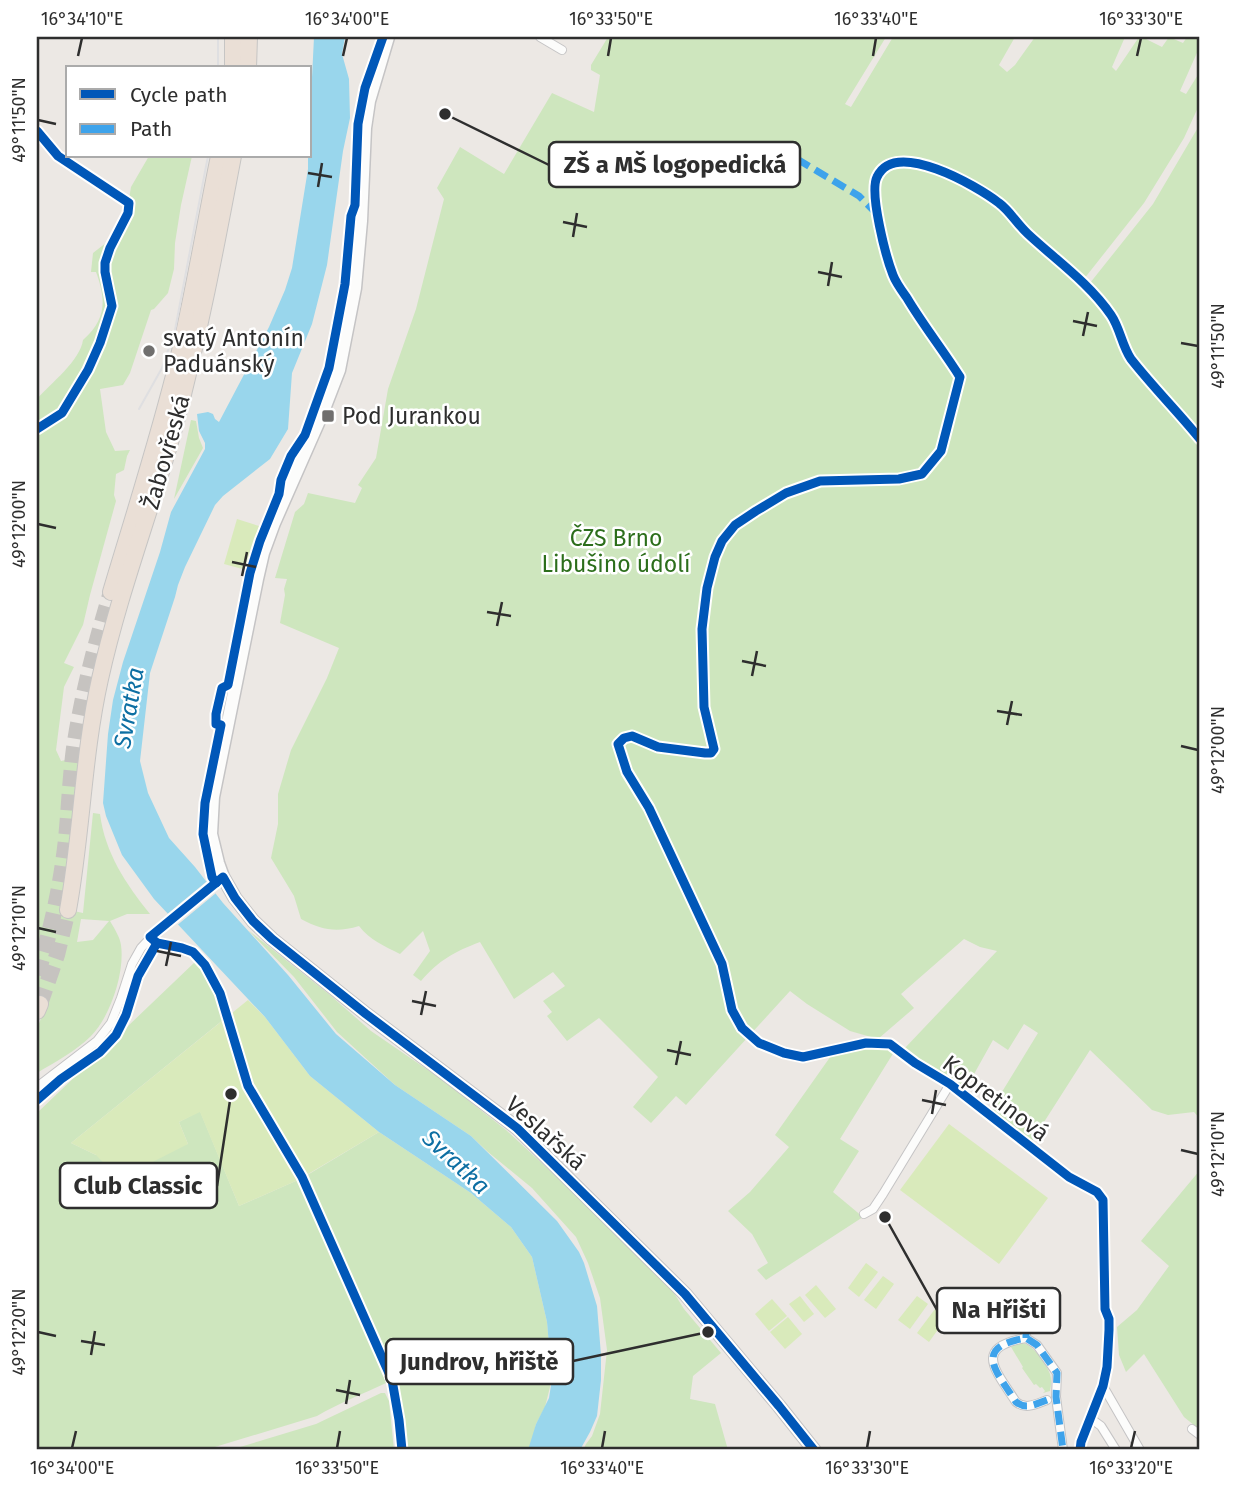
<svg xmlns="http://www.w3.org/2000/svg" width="1237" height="1487" font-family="'Fira Sans',sans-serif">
<rect width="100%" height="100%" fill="#ece8e4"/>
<!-- green -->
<g fill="#cee6be" fill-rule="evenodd">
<path d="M 608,37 L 886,37 L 845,104 L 851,107 L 893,37 L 1015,37 L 999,65 L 1007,72 L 1015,65 L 1035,37 L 1125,37 L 1112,67 L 1116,71 L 1139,37 L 1142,37 L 1162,47 L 1169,37 L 1183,43 L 1187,37 L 1200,38 L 1200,46 L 1180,91 L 1186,94 L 1199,73 L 1200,73 L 1200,103 L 1184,138 L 1144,203 L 1084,279 L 1090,283 L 1153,204 L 1200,124 L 1200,1119 L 1194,1112 L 1168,1115 L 1152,1110 L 1090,1050 L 1030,1144 L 989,1113 L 1038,1033 L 1024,1024 L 1008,1050 L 993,1040 L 964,1092 L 915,1060 L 904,1049 L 997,951 L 980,947 L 964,939 L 901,994 L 914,1008 L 878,1039 L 850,1031 L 807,1004 L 790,991 L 686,1105 L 676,1096 L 651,1123 L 633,1107 L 658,1077 L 599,1018 L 567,1041 L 547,1016 L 552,1012 L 543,1001 L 565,986 L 553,972 L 514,999 L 480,942 C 454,952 439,960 421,981 L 413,975 L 430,951 L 423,931 L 400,954 C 384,946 370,940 359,926 C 336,933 322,930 301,919 L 294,896 L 271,858 L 278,824 L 278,794 L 291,750 L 327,678 L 339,648 L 280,623 L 285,595 L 284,589 L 287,579 L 275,578 L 295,512 L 304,504 L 308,493 L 355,503 L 362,488 L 358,485 L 376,458 L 388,389 L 416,309 L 444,199 L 437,188 L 460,147 L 504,174 L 552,93 L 594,112 L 600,75 L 591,70 L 591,65 Z"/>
<path d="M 149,156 L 192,156 L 181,205 L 175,243 L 174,269 L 168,293 L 154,309 L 151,310 L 130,373 L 123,385 L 100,389 L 106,432 L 115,451 L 130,450 L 127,456 L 124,470 L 116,474 L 114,495 L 116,501 L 90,595 L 83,625 L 64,663 L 74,667 L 64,687 L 56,750 L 61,761 L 79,757 L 70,855 L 60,908 L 83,913 L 93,813 L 100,814 C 105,853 126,884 150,914 L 127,914 L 110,921 C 114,928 120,937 121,945 C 125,973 110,1017 91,1036 C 76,1051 55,1062 37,1073 L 37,1028 L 51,995 L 37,988 L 37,399 C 51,383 80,361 83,340 C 107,319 106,299 96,272 L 91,272 L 93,253 L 111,239 L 127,211 L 131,187 ZM 81,919 L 109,921 L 93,940 L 77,942 Z"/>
<polygon points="191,420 196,421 199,438 203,448 174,499"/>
<polygon points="248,930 330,995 371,1031 441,1079 506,1130 603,1220 674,1293 684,1309 721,1353 693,1376 690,1399 715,1404 728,1450 583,1450 586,1444 592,1436 600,1414 607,1350 600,1298 588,1263 576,1237 532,1188 488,1152 471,1136 395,1085 337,1032 294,977"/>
<path d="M 196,961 L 216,995 L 223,1020 L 71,1143 L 96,1155 L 188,1144 L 179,1122 L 200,1111 L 239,1206 L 298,1180 L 370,1339 L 386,1383 C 363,1394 339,1403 317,1416 L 205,1450 L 37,1450 L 37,1113 Z"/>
<polygon points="861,1046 884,1046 894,1052 840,1139 859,1151 833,1192 863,1217 766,1280 757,1270 768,1263 752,1234 728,1211 750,1192 789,1147 775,1135 833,1053"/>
<polygon points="379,1132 471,1193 511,1227 532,1257 547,1322 552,1379 545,1407 536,1424 533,1437 529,1449 526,1450 405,1450 402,1422 395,1381 304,1177"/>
<polygon points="1200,1170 1200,1430 1184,1417 1144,1354 1126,1372 1119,1355 1117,1327 1137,1310 1169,1266 1141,1241"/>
<path d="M 1019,1342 C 1033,1344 1045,1361 1050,1374 C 1052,1380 1051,1386 1050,1391 L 1043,1393 L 1045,1391 L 1042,1387 L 1040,1388 L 1036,1384 L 1034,1385 L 1022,1368 L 1023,1367 L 1011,1347 Z"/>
<polygon points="381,1393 385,1393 389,1401 394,1450 230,1450 316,1424"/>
</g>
<!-- pitch -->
<g fill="#d9eabb">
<polygon points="237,519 259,526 246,570 224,564"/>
<polygon points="248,1000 265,1017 310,1076 379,1132 298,1180 239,1206 200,1112 179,1122 188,1144 119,1179 96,1155 71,1143"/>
<polygon points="949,1124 1048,1198 999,1264 900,1190"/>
<polygon points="866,1263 878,1272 859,1297 848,1288"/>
<polygon points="883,1276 894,1284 876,1309 864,1300"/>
<polygon points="816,1285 836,1309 825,1318 805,1295"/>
<polygon points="800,1296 814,1314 804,1322 789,1304"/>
<polygon points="917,1296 928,1304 910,1329 898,1320"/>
<polygon points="772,1299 787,1316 769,1331 755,1314"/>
<polygon points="935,1309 947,1317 929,1342 917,1333"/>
<polygon points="788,1317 802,1334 785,1349 770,1332"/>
</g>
<!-- water -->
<polygon fill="#99d6ec" points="314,37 345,37 342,54 349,79 350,118 343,151 327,265 312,324 292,373 288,429 270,459 223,496 215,505 185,567 178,585 175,597 150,673 140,761 148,793 169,838 195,867 223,903 288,975 336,1034 395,1085 471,1136 557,1221 579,1252 584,1263 597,1306 601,1355 601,1380 597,1416 590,1432 580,1450 528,1450 536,1424 549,1398 552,1379 547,1322 532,1257 511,1227 471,1193 379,1132 310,1076 265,1017 154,899 122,855 106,816 103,803 108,734 113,700 123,662 160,552 171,512 205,449 205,443 199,431 197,414 208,412 213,414 215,419 219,422 269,327 285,290 292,268 308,169 308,156 310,156 310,118"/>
<!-- pier -->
<polygon fill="#ece8e4" points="209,881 217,891 216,893 175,927 165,916 206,882"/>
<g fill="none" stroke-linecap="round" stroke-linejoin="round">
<!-- highway-tunnel -->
<g stroke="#c6c3c0" stroke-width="16" stroke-dasharray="16 8" stroke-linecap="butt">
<path d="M 37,975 C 51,931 61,886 66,839 C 69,809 70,779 74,748 C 82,695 95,644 111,592"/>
<polyline points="40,1004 57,955 68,910"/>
</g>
<defs>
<g id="street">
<polyline points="540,37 562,50"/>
<polyline points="37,131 58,156 120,197"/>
<polyline points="618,744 627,772 649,808 722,964 732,1010 742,1028 759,1043 784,1053 803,1057 866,1043 890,1044 915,1063 950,1084 1069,1177 1097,1192 1103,1200 1105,1309 1109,1319 1109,1330 1107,1367 1103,1386 1081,1442 1080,1450"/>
<polyline points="37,1087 97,1041 111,1023 121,998 132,964 141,948 156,932 223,877"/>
<polyline points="864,1214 873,1209 883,1194 950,1084"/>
<polyline points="1019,1309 1026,1321 1026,1338"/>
<polyline points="1103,1386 1140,1450"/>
<path d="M 1047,1400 C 1036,1404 1026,1410 1016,1402 C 996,1371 972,1347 1026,1338 L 1037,1345 L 1057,1373 L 1056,1397 L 1063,1450"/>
<polyline points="1090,1418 1101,1426 1116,1450"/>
<polyline points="1192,1429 1200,1435"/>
</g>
<polyline id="secondary" points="388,37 369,101 365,128 361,221 355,288 339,370 322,414 274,523 263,553 257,579 213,797 211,834 218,863 223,877 235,898 253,921 272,939 366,1014 517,1128 685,1294 779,1406 814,1450"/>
<g id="highway">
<polyline points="233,68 233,37"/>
<polyline points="248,68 249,37"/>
<path d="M 111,592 C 134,515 159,438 178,360 C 194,293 205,224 219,156"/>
<path d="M 68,910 C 82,833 83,755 100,679 C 119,593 151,510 175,425 C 199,336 216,246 233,156"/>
<polyline points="37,1011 40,1004"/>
</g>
</defs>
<!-- street casing -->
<use href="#street" stroke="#c5c4c5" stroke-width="10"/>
<!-- secondary casing -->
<use href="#secondary" stroke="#c5c4c5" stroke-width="15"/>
<!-- highway casing -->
<use href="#highway" stroke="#c6c5c4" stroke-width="18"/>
<!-- street -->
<use href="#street" stroke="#fcfcfb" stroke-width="8"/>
<!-- secondary -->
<use href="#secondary" stroke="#fcfcfb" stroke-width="12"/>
<!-- highway -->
<use href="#highway" stroke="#eadfd6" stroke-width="16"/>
<!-- tram -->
<g stroke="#dfdfe1" stroke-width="2">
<polyline points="218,37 218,68"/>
<polyline points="139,409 162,368 175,330 208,156"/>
</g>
<!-- quiet -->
<g stroke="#3ea3eb" stroke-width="7" stroke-dasharray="14 7" stroke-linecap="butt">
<polyline points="797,159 859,196 876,213"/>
<polyline points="1019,1309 1026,1321 1026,1338"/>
<path d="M 1047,1400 C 1036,1404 1026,1410 1016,1402 C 996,1371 972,1347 1026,1338 L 1037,1345 L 1057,1373 L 1056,1397 L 1063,1450"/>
</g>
<defs>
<g id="cycleway">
<polyline points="37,131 58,156 129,203 128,213 110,248 105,263 105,272 112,306 100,343 88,370 62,413 37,429"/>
<polyline points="216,883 212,877 203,834 205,803 221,725 216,724 216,714 222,688 228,685 250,573 260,541 279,494 281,480 291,456 305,435 329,368 345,284 351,216 355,205 358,124 365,88 383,37"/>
<polyline points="37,1100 61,1079 100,1052 116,1035 126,1015 138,976 157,943"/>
<polyline points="402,1450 399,1420 392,1380 302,1177 248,1086 220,993 205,965 193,952 182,948 157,943 150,937 223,877 235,898 253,921 272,939 366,1014 517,1128 685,1294 779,1406 814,1450"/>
<path d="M 1080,1450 L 1081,1442 L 1103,1386 L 1107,1367 L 1109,1330 L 1109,1319 L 1105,1309 L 1103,1200 L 1097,1192 L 1069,1177 L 950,1084 L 915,1063 L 890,1044 L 866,1043 L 803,1057 L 784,1053 L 759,1043 L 742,1028 L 732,1010 L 722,964 L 649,808 L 627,772 L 618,744 L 624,738 L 632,736 L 658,747 L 705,753 L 711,753 L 714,749 L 704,707 L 702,629 L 707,588 L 715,557 L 722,541 L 735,525 L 756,511 L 786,493 L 820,481 L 899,479 L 922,474 L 941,451 L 960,377 C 943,350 923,325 907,298 C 902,291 896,283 893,275 C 886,257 869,193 877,177 C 895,138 977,186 999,203 C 1010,211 1017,224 1028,234 C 1056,260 1089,283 1111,315 C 1120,328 1122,346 1131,359 C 1153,387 1178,412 1200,439"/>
</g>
</defs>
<!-- cycleway casing -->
<use href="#cycleway" stroke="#fff" stroke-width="13"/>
<!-- cycleway -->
<use href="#cycleway" stroke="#0057b8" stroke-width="9"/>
</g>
<!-- ticks -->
<path fill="none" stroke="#2e2e2e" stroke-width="2.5" d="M 78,56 L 82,38M 343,56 L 347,38M 608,56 L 611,38M 873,56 L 876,38M 1137,56 L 1141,38M 38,120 L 56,124M 308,173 L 332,177M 318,187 L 322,163M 563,222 L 587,227M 573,237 L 577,213M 818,272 L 842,277M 828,286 L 832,262M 1073,321 L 1097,326M 1083,336 L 1088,312M 1181,343 L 1198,346M 38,524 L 56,528M 232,562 L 256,567M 242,576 L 247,552M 487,612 L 511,616M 497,626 L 502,602M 742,661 L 766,666M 752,676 L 757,651M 997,711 L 1022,715M 1007,725 L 1012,701M 1181,746 L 1198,750M 38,928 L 56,932M 157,951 L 181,956M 166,966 L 171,942M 412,1001 L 436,1006M 421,1015 L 426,991M 667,1050 L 691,1055M 676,1065 L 681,1041M 922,1100 L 946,1105M 932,1114 L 936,1090M 1181,1150 L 1198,1154M 38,1332 L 56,1336M 81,1341 L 105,1345M 91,1355 L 95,1331M 336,1390 L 360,1395M 346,1404 L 350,1380M 72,1448 L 76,1431M 337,1448 L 340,1431M 602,1448 L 605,1431M 867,1448 L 870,1431M 1131,1448 L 1135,1431"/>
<!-- markers -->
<g fill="#706f6e" stroke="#fff" stroke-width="2.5">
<circle cx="149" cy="351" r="7"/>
<rect x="321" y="409" width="14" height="14" rx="3.5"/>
</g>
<g text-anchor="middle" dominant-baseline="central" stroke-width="5" stroke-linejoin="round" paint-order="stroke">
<!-- poi labels -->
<g font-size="23" fill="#2e2e2e" stroke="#fff" text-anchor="start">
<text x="163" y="338">svatý Antonín<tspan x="163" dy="26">Paduánský</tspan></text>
<text x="342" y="416">Pod Jurankou</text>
</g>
<!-- street labels -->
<g font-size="23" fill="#2e2e2e" stroke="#fff">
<text transform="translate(166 452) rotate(-74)">Žabovřeská</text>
<text transform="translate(996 1098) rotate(37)">Kopretinová</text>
<text transform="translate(546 1133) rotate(42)">Veslařská</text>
</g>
<!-- park labels -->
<g font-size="23" fill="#2c6e1b" stroke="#fff">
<text x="616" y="538">ČZS Brno<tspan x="616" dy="26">Libušino údolí</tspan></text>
</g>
<!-- water labels -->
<g font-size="24" font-style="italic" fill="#0d6fa3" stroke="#fff">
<text transform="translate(129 708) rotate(-80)">Svratka</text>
<text transform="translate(456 1162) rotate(43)">Svratka</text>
</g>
</g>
<!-- callouts -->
<path fill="none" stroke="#2e2e2e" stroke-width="2.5" d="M445 114L549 165M231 1094L217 1186M885 1217L937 1310M708 1332L573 1361"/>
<g fill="#2e2e2e" stroke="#fff" stroke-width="2.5">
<circle cx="445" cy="114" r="7"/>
<circle cx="231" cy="1094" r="7"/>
<circle cx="885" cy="1217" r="7"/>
<circle cx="708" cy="1332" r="7"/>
</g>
<g fill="#fff" stroke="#2e2e2e" stroke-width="2.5">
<rect x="549" y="142" width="251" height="45" rx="7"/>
<rect x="60" y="1163" width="157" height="45" rx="7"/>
<rect x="937" y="1288" width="123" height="45" rx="7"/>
<rect x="386" y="1339" width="187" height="45" rx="7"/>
</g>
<g font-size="24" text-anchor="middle" font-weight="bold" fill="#2e2e2e">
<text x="675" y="173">ZŠ a MŠ logopedická</text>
<text x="138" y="1194">Club Classic</text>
<text x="999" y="1318">Na Hřišti</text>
<text x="479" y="1370">Jundrov, hřiště</text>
</g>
<!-- border -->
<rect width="1237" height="1487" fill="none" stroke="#ffffff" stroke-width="77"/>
<!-- legend -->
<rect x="66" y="66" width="245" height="91" fill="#ffffff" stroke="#ababab" stroke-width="2"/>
<rect x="80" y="89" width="35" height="10" fill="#0057b8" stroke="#ababab" stroke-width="2"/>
<text x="130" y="102" font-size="21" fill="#2e2e2e">Cycle path</text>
<rect x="80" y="124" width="35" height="10" fill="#3ea3eb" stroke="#ababab" stroke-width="2"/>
<text x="130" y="136" font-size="21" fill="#2e2e2e">Path</text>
<rect x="38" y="38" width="1160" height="1410" fill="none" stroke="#2e2e2e" stroke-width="2.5"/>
<g font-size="18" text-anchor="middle" fill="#2e2e2e">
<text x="82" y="25">16°34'10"E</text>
<text x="347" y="25">16°34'00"E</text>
<text x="611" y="25">16°33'50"E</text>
<text x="876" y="25">16°33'40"E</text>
<text x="1141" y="25">16°33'30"E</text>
<text transform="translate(19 120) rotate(-90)" y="6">49°11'50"N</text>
<text transform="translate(1218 346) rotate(-90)" y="6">49°11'50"N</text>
<text transform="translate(19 524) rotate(-90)" y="6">49°12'00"N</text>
<text transform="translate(1218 750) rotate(-90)" y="6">49°12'00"N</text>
<text transform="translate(19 928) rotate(-90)" y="6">49°12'10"N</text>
<text transform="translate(1218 1154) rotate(-90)" y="6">49°12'10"N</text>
<text transform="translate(19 1332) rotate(-90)" y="6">49°12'20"N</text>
<text x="72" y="1474">16°34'00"E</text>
<text x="337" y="1474">16°33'50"E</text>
<text x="602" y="1474">16°33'40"E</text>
<text x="867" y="1474">16°33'30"E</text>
<text x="1131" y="1474">16°33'20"E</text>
</g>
</svg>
